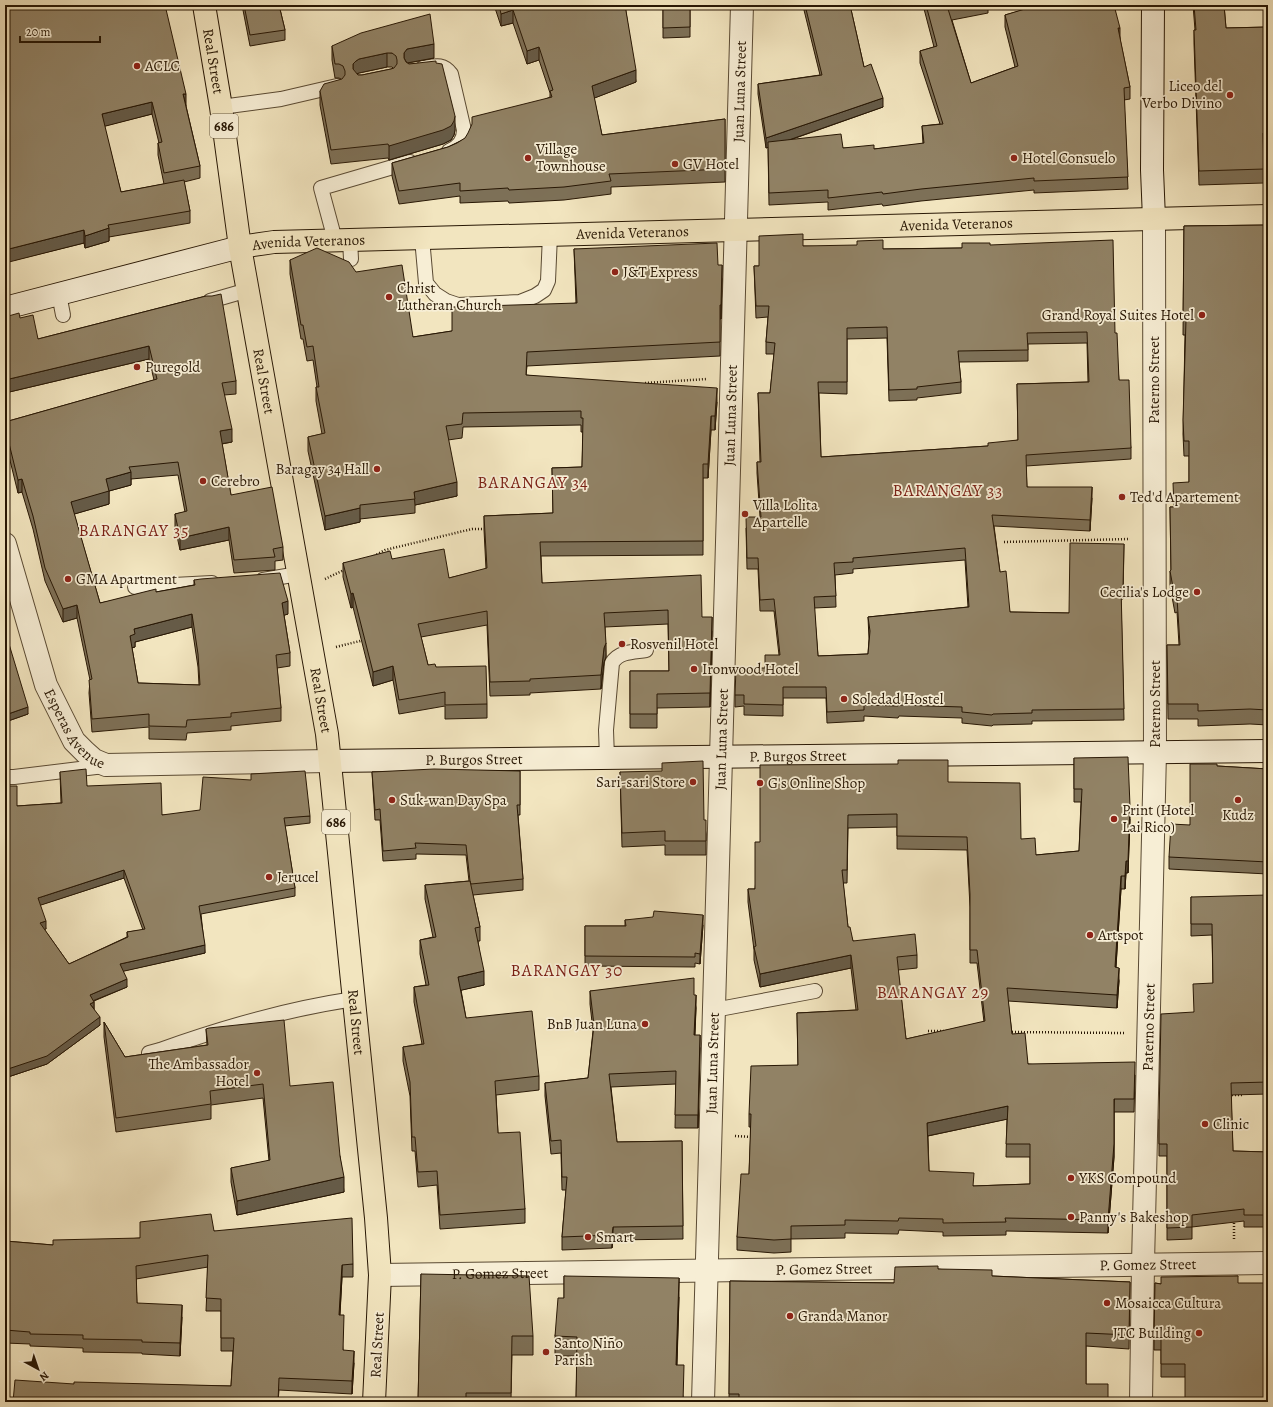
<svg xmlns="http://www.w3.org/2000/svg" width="1273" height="1407" font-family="Alegreya,serif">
<rect width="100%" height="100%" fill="#f2e5bf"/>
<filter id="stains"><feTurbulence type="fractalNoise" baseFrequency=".005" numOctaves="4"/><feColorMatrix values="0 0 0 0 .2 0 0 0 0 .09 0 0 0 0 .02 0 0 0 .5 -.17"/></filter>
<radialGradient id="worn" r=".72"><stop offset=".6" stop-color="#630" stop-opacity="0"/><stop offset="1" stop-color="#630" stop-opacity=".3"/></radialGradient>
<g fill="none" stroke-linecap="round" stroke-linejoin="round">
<defs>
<g id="service">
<path d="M 423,68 C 435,66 443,63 451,74 L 464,130 C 464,140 459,147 449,151"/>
<polyline points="221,107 281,99 337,86"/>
<polyline points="422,238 426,283 435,294 446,301 458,305 520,302 535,296 544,290 548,281 550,235"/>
<polyline points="335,240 321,188 410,162"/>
<polyline points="350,240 351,259"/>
<polyline points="59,294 63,315"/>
<polyline points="210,301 248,290"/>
<polyline points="263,580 298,574"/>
<polyline points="135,587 212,583"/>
<path d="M 607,758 L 606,730 L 612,663 C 619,651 634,652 646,650"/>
<polyline points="5,777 14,777 104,766"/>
<polyline points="714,1010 815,991"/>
<path d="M 149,1053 L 160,1050 C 224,1027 287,1009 354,999"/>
</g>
<g id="minor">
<path id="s1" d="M 380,1275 L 1268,1263"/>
<path id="s2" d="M 703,1402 L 742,5"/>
</g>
<g id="tertiary">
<path id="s3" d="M 5,544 L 46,685 L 74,741 L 85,752 L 94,760 L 106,765 L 329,761"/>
<path id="s4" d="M 1141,1402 L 1143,1264 L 1155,752 L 1154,219"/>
</g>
<g id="secondary">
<polyline points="1153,5 1152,170 1154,219"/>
<polyline points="5,308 240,247"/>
<path id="s5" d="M 329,761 L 1268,751"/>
</g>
<g id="primary">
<path id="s6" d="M 204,5 L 221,107 L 240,247 L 327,734 L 376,1218 L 380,1275 L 374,1402"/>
<path id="s7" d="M 240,247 L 274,242 L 1268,216"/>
</g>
</defs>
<!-- service casing -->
<use href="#service" stroke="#5a4a33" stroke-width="16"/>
<!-- minor casing -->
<use href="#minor" stroke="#5a4a33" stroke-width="24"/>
<!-- tertiary casing -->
<use href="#tertiary" stroke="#5a4a33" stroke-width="24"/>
<!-- secondary casing -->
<use href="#secondary" stroke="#281704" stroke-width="24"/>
<!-- primary casing -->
<use href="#primary" stroke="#281704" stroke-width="24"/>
<!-- path -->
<g stroke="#281704" stroke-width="2.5" stroke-dasharray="1 2" stroke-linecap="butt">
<polyline points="645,383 707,379"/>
<polyline points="1004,542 1130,539"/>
<polyline points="374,556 385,550 472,529 487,529"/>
<polyline points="325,579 346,569"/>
<polyline points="336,647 364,640"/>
<polyline points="928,1031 944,1031"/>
<polyline points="1009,1032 1124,1033"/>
<polyline points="1229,1095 1242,1095"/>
<polyline points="735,1136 752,1137"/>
<polyline points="1234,1239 1234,1220"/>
</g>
<!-- service -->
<use href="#service" stroke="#f7eed5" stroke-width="14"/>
<!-- minor -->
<use href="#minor" stroke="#f7eed5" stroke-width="22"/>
<!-- tertiary -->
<use href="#tertiary" stroke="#f7eed5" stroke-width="22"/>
<!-- secondary -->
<use href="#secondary" stroke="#f7eed5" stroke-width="22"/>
<!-- primary -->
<use href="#primary" stroke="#f2e5bf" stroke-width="22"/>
</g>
<!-- wall -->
<g fill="#7d7057" stroke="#281704" fill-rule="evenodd">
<path d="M 5,5 L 186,106 L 200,166 L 200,178 L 184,182 L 190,211 L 190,223 L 109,237 L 109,241 L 85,248 L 84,243 L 15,260 ZM 152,114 L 159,143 L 158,143 L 158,155 L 164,184 L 121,192 L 104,126 Z"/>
<polygon points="242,5 279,5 285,30 285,40 250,46"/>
<polygon points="494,5 625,5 636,82 594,98 602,135 725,119 725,182 611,187 611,194 564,200 509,203 508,201 460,203 460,196 399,204 392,176 392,163 448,147 550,97 550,93 539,60 527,64 513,23 501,26"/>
<polygon points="663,5 690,5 690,37 663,38"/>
<polygon points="778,5 850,5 864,67 883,107 790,140 843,148 874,149 923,144 922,126 940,124 920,63 920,51 934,47 923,5 988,5 988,13 952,20 971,83 1015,67 1005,27 1005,15 1034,7 1033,5 1114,5 1120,39 1130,87 1130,99 1124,100 1128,189 1034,193 1034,190 921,201 883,206 882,204 828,210 828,202 769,205 768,147 766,148 758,94 758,84 820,75 803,6 778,8"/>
<polygon points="1193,5 1224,5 1226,28 1268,27 1268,146 1263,147 1264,183 1199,185 1194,44 1194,30 1195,30"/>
<path d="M 332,46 L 434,58 L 408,63 L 409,64 L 436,63 L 455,130 L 454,135 L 451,140 L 443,144 L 389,160 L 388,158 L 331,164 L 320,105 L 320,91 L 341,79 L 339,78 L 335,78 L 332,60 ZM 387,67 L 392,67 L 393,68 L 391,69 L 362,75 L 358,75 L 357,74 L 359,73 Z"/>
<polygon points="1268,225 1268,725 1250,724 1198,726 1198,719 1168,719 1167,645 1179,645 1177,612 1175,613 1170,586 1170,571 1171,571 1170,507 1174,507 1189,482 1189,456 1184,456 1183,434 1185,335 1183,335 1184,226"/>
<path d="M 990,245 L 1115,333 L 1119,380 L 1131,448 L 1131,459 L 1026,466 L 1027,487 L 1092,498 L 1090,531 L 994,526 L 1000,572 L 1010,612 L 1069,613 L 1124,544 L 1123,599 L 1121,599 L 1124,720 L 1032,721 L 1032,724 L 993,725 L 992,726 L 962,723 L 962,718 L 899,716 L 898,718 L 864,716 L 864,721 L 827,723 L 826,698 L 783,698 L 783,716 L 744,715 L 744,706 L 735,707 L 735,695 L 779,655 L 774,611 L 760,611 L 758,569 L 747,569 L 746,528 L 760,517 L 757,473 L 757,462 L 760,462 L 758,393 L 770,393 L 774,354 L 766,354 L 766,342 L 768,317 L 756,318 L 754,266 L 759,266 L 803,246 L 883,249 L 962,248 ZM 887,338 L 889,401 L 917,400 L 917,398 L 961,393 L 961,382 L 959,362 L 1028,361 L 1028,344 L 1087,343 L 1088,382 L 1017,384 L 1018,440 L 988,446 L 821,457 L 819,393 L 847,394 L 847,339 ZM 965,560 L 968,607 L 868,617 L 869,639 L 868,654 L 818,656 L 814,608 L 836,607 L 835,575 L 853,573 L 853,569 Z"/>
<polygon points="574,249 718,265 722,279 721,319 720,319 720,356 527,366 526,375 717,402 715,430 711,430 708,478 703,478 703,555 541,556 542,583 702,617 712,631 710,707 657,708 657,728 630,728 630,671 669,671 668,624 605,627 606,657 604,662 601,689 530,693 530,695 490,696 487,625 421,637 428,665 436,667 487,704 487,718 445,719 445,706 399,714 393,680 373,686 353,607 351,608 343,577 343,563 392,559 449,578 486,569 484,530 484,516 553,513 552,468 582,467 583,432 581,432 581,425 463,427 462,438 448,440 457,496 415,505 415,513 360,519 360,522 325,530 308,451 308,437 322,434 316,401 316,387 317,387 313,360 307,361 303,339 301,339 290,274 290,260 356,272 413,337 452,331 576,303"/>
<path d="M 206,296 L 236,381 L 236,394 L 224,395 L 232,442 L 222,444 L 231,495 L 283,547 L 283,560 L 275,561 L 275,570 L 234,573 L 229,540 L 180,550 L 175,527 L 175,514 L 185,512 L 178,475 L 131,479 L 131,485 L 109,491 L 109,504 L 74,514 L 100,603 L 156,592 L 194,585 L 194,580 L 288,614 L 284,615 L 290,653 L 290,666 L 277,668 L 281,708 L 281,721 L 231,726 L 231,730 L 187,733 L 186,740 L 149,739 L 149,727 L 92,732 L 89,693 L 90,680 L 77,618 L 63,622 L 45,581 L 33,529 L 22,492 L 18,493 L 5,440 L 5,422 L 154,380 L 149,359 L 5,393 L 5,317 L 20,318 L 38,339 ZM 192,627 L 198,667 L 199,685 L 138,683 L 132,648 L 135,647 L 135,642 Z"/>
<polygon points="5,645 28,714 8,721 5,713"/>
<path d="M 1074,758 L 1130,819 L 1128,873 L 1126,873 L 1125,889 L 1121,889 L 1116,967 L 1119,981 L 1117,1008 L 1008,1001 L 1012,1034 L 1028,1064 L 1135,1075 L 1134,1112 L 1114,1112 L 1114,1157 L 1108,1233 L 1006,1231 L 1006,1235 L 943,1236 L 943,1232 L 899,1230 L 898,1234 L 845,1233 L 845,1238 L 791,1239 L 791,1252 L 774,1253 L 737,1250 L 737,1237 L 749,1174 L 751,1127 L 749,1127 L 749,1114 L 798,1065 L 797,1013 L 856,1010 L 851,968 L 760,987 L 754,960 L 754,950 L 748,902 L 748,889 L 755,889 L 760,842 L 948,782 L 1021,839 L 1036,855 L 1079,851 L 1081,802 L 1074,802 ZM 897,827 L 897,849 L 967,850 L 970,907 L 970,963 L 977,963 L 984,1022 L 906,1039 L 898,970 L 917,968 L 917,955 L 853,941 L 848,927 L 843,883 L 847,883 L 848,828 ZM 1007,1119 L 1006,1157 L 1030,1157 L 1030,1184 L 974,1186 L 929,1171 L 928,1136 Z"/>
<polygon points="1217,766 1268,769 1268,874 1169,869 1169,857 1190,825"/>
<polygon points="520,771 520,815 518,815 523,879 523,890 473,895 480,927 480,941 478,941 484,985 461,990 466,1018 539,1076 539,1090 496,1095 498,1133 525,1209 525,1223 440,1229 437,1185 418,1187 415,1151 412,1151 410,1096 403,1061 403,1047 422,1044 414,1002 414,987 426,985 420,954 420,940 433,937 425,899 425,885 469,881 466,855 416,854 416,859 383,861 380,820 375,820 372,772"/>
<path d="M 60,772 L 87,786 L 162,815 L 310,816 L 310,823 L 285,826 L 295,888 L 295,896 L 201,914 L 205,953 L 123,971 L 127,987 L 94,1001 L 94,1009 L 100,1025 L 47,1064 L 5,1078 L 5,786 L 17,806 L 61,803 ZM 124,878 L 143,930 L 127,932 L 127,937 L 69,964 L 44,929 L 46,929 L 40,905 Z"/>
<polygon points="620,772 704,820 706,834 706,855 665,855 665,845 622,847"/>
<polygon points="1191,897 1268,915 1268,1094 1231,1095 1233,1151 1268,1152 1268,1227 1244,1227 1244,1221 1192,1227 1192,1239 1167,1240 1167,1156 1159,1156 1159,1120 1194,1012 1213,983 1212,935 1191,936"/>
<polygon points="625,920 703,925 700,964 695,963 695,967 585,966 585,926 625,926"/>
<polygon points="590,991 694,995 696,1008 695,1035 700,1048 698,1128 675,1128 676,1084 611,1087 617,1142 682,1141 683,1239 613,1240 612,1248 562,1250 562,1237 566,1190 562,1190 561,1153 551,1154 545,1096 545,1083 588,1078 593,1031 590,1004"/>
<polygon points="104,1022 125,1057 207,1045 206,1029 290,1086 340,1156 344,1192 237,1215 231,1182 231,1168 269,1161 263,1098 211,1105 211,1119 116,1132 104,1037"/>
<polygon points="214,1231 353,1264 353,1277 342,1277 340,1315 343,1350 354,1363 352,1394 279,1390 278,1402 13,1402 74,1384 231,1386 233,1351 221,1351 221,1311 206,1311 208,1267 136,1279 137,1303 182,1317 180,1356 142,1354 142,1353 83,1352 83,1348 30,1346 30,1344 5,1343 5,1293 6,1278 5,1278 5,1241 53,1245 140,1238"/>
<polygon points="938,1269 992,1276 1130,1282 1129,1349 1086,1346 1086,1384 1108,1402 729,1402 730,1281 894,1283"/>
<polygon points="421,1274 533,1336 533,1355 512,1355 511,1399 576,1401 577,1356 555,1356 555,1336 564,1298 564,1276 679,1297 677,1365 684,1402 418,1402"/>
<polygon points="1238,1276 1185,1377 1161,1377 1161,1350 1154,1350 1155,1283 1161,1284"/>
</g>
<!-- shaded-wall -->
<g fill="#665b47" stroke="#281704">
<polygon points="513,10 513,23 501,26 501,14"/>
<polygon points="1118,28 1120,28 1120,40"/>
<polygon points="434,44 434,58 407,63 404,58 404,53 407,49"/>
<polygon points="539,47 539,60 527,64 527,51"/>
<polygon points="387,53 387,67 359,73 356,74 353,78 353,64 356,61 359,59"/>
<polygon points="636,70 636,82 592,99 592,86"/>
<polygon points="183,94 186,94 186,106"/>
<polygon points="883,98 883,107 766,148 766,138"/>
<polygon points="152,102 152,114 102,127 102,114"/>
<polygon points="455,116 455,130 454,135 451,140 443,144 389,160 389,146"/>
<polygon points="109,228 109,241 85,248 85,236"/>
<polygon points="84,230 84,243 5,263 5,250"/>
<polygon points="722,265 722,279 721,319 721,305"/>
<polygon points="149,346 149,359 5,393 5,380"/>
<polygon points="717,388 717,402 715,430 715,416"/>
<polygon points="711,416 711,430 708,478 708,464"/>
<polygon points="232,429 232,442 220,444 220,431"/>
<polygon points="131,472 131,485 109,491 109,504 71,515 71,502 106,479"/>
<polygon points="22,479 22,492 18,493 18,480"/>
<polygon points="457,482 457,496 415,505 414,492"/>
<polygon points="1092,487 1092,498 1090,531 1090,520"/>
<polygon points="360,508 360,522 325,530 325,516"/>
<polygon points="229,527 229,540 180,550 180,538"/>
<polygon points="353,593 353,607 351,608 351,594"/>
<polygon points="288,601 288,614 282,616 282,603"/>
<polygon points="77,605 77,618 63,622 63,609"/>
<polygon points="192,614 192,627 135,642 135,647 130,648 130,636 134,629"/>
<polygon points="712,617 712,631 710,707 710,693"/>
<polygon points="606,643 606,657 604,662 601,689 601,675 604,648"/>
<polygon points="393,666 393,680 373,686 373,672"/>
<polygon points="28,707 28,714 8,721 8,714"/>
<polygon points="1130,806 1130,819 1128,873 1128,861"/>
<polygon points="1126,861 1126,873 1125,889 1125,876"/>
<polygon points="124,870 124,878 38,906 38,898"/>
<polygon points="1121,876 1121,889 1115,980 1115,967"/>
<polygon points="703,915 703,925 700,964 700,954"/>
<polygon points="46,921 46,929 40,931 40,923"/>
<polygon points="205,945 205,953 120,972 120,964"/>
<polygon points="851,955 851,968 760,987 760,974"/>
<polygon points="1119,968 1119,981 1117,1008 1117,995"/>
<polygon points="484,971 484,985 458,991 458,977"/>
<polygon points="127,979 127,987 90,1002 90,995"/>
<polygon points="696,995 696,1008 694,1048 694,1035"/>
<polygon points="94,1002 94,1009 90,1004"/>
<polygon points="100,1017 100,1025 47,1064 5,1078 5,1070"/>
<polygon points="700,1035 700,1048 698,1128 698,1115"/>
<polygon points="1114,1099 1114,1157 1108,1233 1108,1220"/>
<polygon points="1008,1106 1008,1119 927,1136 927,1123"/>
<polygon points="344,1177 344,1192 237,1215 237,1201"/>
<polygon points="613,1227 613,1240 612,1248 612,1235"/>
<polygon points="342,1265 342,1277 339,1328 339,1315"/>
<polygon points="679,1278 679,1297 676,1385 676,1365"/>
<polygon points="182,1305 182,1317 180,1356 180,1343"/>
<polygon points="354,1351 354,1363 352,1394 352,1381"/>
</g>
<!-- building -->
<g fill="#918265" stroke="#281704" fill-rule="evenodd">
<polygon points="5,5 165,5 186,94 183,94 200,166 164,173 158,143 162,142 152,102 102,114 121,192 184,180 190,211 108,225 109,228 85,236 84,230 5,250"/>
<polygon points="244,5 279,5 285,30 250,35"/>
<polygon points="499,5 625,5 636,70 592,86 602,135 725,119 725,169 609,174 611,181 564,187 509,190 508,188 460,191 460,183 399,191 392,163 448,147 457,143 465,138 468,133 472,124 472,117 552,97 550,91 553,90 539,47 527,51 513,10 501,14"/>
<polygon points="663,5 690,5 690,27 663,28"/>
<polygon points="805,5 850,5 864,67 871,64 883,98 766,138 758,84 822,75"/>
<polygon points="926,5 967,5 948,9 971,83 1018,66 1005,15 1038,5 1114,5 1120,28 1118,28 1130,87 1124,88 1128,177 1034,181 1034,178 921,189 883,194 882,192 828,198 828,190 769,193 768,142 841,134 843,148 874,145 874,149 924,143 922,126 943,124 920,51 937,46"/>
<polygon points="1194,5 1224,5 1226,28 1268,27 1268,132 1263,133 1264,169 1199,171 1194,30 1196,30"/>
<path d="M 430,14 L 434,44 L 407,49 L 404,53 L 404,58 L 406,62 L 409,64 L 436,61 L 436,63 L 442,64 L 455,116 L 454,121 L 451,126 L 443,130 L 389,146 L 388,144 L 331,150 L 320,91 L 324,84 L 342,79 L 345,75 L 345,71 L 343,66 L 339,64 L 335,64 L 332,46 L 361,33 ZM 387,53 L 392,53 L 396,56 L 397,60 L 397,64 L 394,68 L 391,69 L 362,75 L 358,75 L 353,69 L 353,64 L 356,61 L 359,59 Z"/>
<polygon points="1268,225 1268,710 1250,709 1198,711 1198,704 1168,704 1167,645 1180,645 1177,598 1175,598 1170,571 1171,570 1170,507 1174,507 1173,483 1189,482 1189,441 1184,441 1183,420 1186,320 1183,320 1184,226"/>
<path d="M 803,234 L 803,246 L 857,245 L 857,241 L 883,240 L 883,249 L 962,248 L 962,243 L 990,243 L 990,245 L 1113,240 L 1115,333 L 1117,333 L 1119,380 L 1129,380 L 1131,448 L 1026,455 L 1027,487 L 1092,487 L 1090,520 L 992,515 L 1000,572 L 1006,571 L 1010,612 L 1069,613 L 1070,543 L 1124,544 L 1123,587 L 1121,587 L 1124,709 L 1032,710 L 1032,713 L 993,714 L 992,715 L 962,712 L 962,707 L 899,705 L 898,706 L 864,705 L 864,710 L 827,712 L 826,687 L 783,687 L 783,705 L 744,704 L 744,695 L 735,695 L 736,668 L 765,668 L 765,655 L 780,655 L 774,599 L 760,600 L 758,558 L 747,558 L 746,517 L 761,517 L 757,462 L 761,462 L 758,393 L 770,393 L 775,343 L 766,342 L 769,306 L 756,306 L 754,266 L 759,266 L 759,236 ZM 887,327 L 889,390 L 917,389 L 917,387 L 961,382 L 958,351 L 1028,350 L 1027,333 L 1087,332 L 1089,382 L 1017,384 L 1018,440 L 988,443 L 988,446 L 821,457 L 818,382 L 847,382 L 847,328 ZM 965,548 L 969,607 L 868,617 L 870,631 L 868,654 L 818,656 L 814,597 L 836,596 L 834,563 L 853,562 L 853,558 Z"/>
<polygon points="717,243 718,265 722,265 721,305 720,305 720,342 527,352 526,375 717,388 715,416 711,416 708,464 703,464 703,541 540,542 542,583 701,575 702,617 712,617 710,693 657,694 657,714 630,714 630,671 669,671 668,610 604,613 606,643 604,648 601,675 530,679 530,681 490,682 487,611 418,624 428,665 435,664 436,667 486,666 487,704 445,705 445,692 399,700 393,666 373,672 353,593 351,594 343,563 390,551 392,559 444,549 449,578 487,568 484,516 553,513 552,468 582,467 583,418 581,418 581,411 463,413 462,424 446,426 457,482 414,492 415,499 360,505 360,508 325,516 308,437 325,433 316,387 319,387 313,346 307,347 303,325 301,325 290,260 317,248 349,262 356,272 402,265 413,337 452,331 452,307 577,303 574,249"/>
<path d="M 221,294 L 236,381 L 222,383 L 232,429 L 220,431 L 231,495 L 272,487 L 283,547 L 273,549 L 275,557 L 234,560 L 229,527 L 180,538 L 175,514 L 187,511 L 178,462 L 129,467 L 131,472 L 106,479 L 109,491 L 71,502 L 100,603 L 156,589 L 156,592 L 195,585 L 194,580 L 201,579 L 280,573 L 288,601 L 282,603 L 290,653 L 276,655 L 281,708 L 231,713 L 231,717 L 187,720 L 186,727 L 149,726 L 149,714 L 92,719 L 89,680 L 92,679 L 77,605 L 63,609 L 45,568 L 33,516 L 22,479 L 18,480 L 5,427 L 5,422 L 157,379 L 149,346 L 5,380 L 5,317 L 19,313 L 20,318 L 33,315 L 38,339 L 206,296 L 212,296 ZM 192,614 L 198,654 L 200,685 L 138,683 L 130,636 L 135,634 L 134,629 Z"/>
<polygon points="9,644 28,707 8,714 5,706 5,645"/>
<path d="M 1128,757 L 1130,806 L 1128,861 L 1126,861 L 1125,876 L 1121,876 L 1115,967 L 1119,968 L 1117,995 L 1007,988 L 1012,1034 L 1025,1033 L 1028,1064 L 1135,1062 L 1134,1099 L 1114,1099 L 1114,1144 L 1108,1220 L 1005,1218 L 1006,1222 L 943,1223 L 943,1219 L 899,1218 L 898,1221 L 845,1220 L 845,1225 L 791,1226 L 791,1239 L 774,1240 L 737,1237 L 741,1174 L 749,1174 L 751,1114 L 749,1114 L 751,1066 L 798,1065 L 797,1013 L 858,1010 L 851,955 L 760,974 L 754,947 L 756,946 L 748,889 L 755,889 L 755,842 L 760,842 L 760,765 L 898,764 L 898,760 L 948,760 L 948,782 L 1020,783 L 1021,839 L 1035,838 L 1036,855 L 1079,851 L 1082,789 L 1074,789 L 1074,758 ZM 897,814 L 897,836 L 967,837 L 970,894 L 970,950 L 977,950 L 985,1021 L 906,1039 L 897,957 L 917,955 L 915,934 L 853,941 L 850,927 L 848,927 L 842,870 L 847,870 L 848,815 ZM 1008,1106 L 1006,1144 L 1030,1144 L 1030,1184 L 973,1186 L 974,1173 L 929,1171 L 927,1123 Z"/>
<polygon points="703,761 704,820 706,820 706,841 665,841 665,831 622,833 620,772 662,771 662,763"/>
<polygon points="1190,764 1217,764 1217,766 1268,769 1268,862 1169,857 1171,824 1190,825"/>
<path d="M 86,769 L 87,786 L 161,783 L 162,815 L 200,810 L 203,777 L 251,780 L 251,774 L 305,771 L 310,816 L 284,818 L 295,888 L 199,906 L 205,945 L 120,964 L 127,979 L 90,995 L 94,1002 L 90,1004 L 100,1017 L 47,1056 L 5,1070 L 5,786 L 17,786 L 17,806 L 62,803 L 60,772 ZM 124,870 L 145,929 L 127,932 L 128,937 L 69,964 L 40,923 L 46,921 L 38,898 Z"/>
<polygon points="434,769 520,771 520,805 517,805 523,879 471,884 470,881 466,845 415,843 416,848 383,851 380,809 375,810 372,772"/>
<polygon points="470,881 480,927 475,928 484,971 458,977 466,1018 532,1011 539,1076 495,1081 498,1133 520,1132 525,1209 440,1215 437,1171 418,1172 415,1137 412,1137 410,1082 403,1047 424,1044 414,987 429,985 420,940 436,937 425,885"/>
<polygon points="1267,895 1268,915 1268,1082 1231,1083 1233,1151 1268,1152 1268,1215 1244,1215 1244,1209 1192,1215 1192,1227 1167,1228 1167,1144 1159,1144 1159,1120 1161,1014 1194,1012 1193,984 1213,983 1212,924 1191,924 1191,897"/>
<polygon points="654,911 703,915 700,954 695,953 695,957 585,956 585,926 626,926 625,920 653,917"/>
<polygon points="694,978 694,995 696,995 694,1035 700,1035 698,1115 675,1115 676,1071 609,1074 617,1142 682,1141 683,1226 613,1227 612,1235 562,1237 567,1177 562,1177 561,1140 551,1141 545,1083 588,1078 594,1025 590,991"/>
<polygon points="284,1020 290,1086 333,1082 340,1156 344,1177 237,1201 231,1168 270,1160 263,1084 210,1091 211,1104 116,1118 104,1022 125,1057 208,1045 206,1029 209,1028"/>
<polygon points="211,1214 214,1231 352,1218 353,1264 342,1265 339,1315 344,1315 343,1350 354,1351 352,1381 279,1378 278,1402 13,1402 15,1380 74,1384 74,1382 231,1386 234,1338 221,1338 221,1299 206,1298 208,1255 136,1266 137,1303 182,1305 180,1343 142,1342 142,1340 83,1339 83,1335 30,1334 30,1332 5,1330 5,1293 7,1266 5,1266 5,1241 53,1245 53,1240 140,1238 140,1222"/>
<polygon points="938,1266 938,1269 992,1270 992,1276 1130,1282 1129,1335 1086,1333 1086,1384 1108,1384 1108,1402 739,1402 739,1394 729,1394 730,1281 894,1283 895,1267"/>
<polygon points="421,1274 529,1276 533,1336 512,1336 511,1393 466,1393 466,1402 418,1402"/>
<polygon points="564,1276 679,1278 676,1365 684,1365 683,1402 511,1402 511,1399 576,1401 577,1337 555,1336 558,1298 564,1298"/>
<polygon points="1238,1276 1238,1283 1268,1283 1268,1402 1185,1402 1185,1364 1161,1364 1161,1337 1154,1337 1155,1283 1161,1284 1161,1277"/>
</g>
<!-- markers -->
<g fill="#8f2418" stroke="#f7eed5" stroke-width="1.5">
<circle cx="137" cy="66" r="4"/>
<circle cx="1230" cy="95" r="4"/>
<circle cx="528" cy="158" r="4"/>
<circle cx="1014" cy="158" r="4"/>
<circle cx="675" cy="164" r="4"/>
<circle cx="615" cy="272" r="4"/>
<circle cx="389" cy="297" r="4"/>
<circle cx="1202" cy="315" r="4"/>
<circle cx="137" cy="367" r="4"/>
<circle cx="377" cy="469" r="4"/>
<circle cx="203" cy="481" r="4"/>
<circle cx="1122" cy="497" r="4"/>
<circle cx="745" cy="514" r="4"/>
<circle cx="68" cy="579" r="4"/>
<circle cx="1197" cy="592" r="4"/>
<circle cx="622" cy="644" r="4"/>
<circle cx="694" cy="669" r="4"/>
<circle cx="844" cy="699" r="4"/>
<circle cx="693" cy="782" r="4"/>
<circle cx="760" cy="783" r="4"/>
<circle cx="392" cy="800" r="4"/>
<circle cx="1238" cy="800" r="4"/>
<circle cx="1114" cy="819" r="4"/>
<circle cx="269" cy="877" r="4"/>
<circle cx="1090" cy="935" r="4"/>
<circle cx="645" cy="1024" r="4"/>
<circle cx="257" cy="1073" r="4"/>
<circle cx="1205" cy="1124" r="4"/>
<circle cx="1071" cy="1178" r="4"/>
<circle cx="1071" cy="1217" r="4"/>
<circle cx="588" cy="1237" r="4"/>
<circle cx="1107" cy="1303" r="4"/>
<circle cx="790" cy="1316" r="4"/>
<circle cx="1199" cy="1333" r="4"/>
<circle cx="546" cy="1352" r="4"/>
</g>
<g text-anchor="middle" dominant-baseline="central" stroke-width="3.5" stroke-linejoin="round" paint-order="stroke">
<!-- shield labels -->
<g fill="#f7eed5" stroke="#665843" stroke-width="1">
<rect x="210" y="114" width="28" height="24" rx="3"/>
<rect x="322" y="810" width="28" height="24" rx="3"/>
</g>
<g font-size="14" font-weight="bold" fill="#281704">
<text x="224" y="126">686</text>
<text x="336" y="822">686</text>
</g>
<!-- street labels -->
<g font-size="15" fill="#281704" stroke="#f7eed5">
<text stroke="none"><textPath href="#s6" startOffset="57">Real Street</textPath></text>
<text stroke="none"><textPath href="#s2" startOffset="1311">Juan Luna Street</textPath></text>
<text stroke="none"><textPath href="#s7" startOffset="717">Avenida Veteranos</textPath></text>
<text stroke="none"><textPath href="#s7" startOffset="393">Avenida Veteranos</textPath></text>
<text stroke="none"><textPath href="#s7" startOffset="69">Avenida Veteranos</textPath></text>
<text transform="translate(1154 380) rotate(-90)">Paterno Street</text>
<text stroke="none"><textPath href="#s6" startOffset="381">Real Street</textPath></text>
<text stroke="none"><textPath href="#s2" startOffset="987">Juan Luna Street</textPath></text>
<text stroke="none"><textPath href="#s6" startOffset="705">Real Street</textPath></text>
<text transform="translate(1155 704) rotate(-90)">Paterno Street</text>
<text stroke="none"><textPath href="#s3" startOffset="200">Esperas Avenue</textPath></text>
<text stroke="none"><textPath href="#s2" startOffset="663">Juan Luna Street</textPath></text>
<text stroke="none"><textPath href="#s5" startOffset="469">P. Burgos Street</textPath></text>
<text stroke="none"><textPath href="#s5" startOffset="145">P. Burgos Street</textPath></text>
<text stroke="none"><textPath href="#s6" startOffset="1029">Real Street</textPath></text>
<text stroke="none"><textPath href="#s4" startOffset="375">Paterno Street</textPath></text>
<text stroke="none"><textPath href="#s2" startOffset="339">Juan Luna Street</textPath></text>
<text stroke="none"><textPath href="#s1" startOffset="768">P. Gomez Street</textPath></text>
<text stroke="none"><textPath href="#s1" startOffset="444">P. Gomez Street</textPath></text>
<text stroke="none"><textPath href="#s1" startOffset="120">P. Gomez Street</textPath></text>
<text transform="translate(377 1345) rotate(-87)">Real Street</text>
</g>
<!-- poi labels -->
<g font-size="15" fill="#281704" stroke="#f7eed5" text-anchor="start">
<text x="145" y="66">ACLC</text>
<text x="1222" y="86" text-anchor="end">Liceo del<tspan x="1222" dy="17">Verbo Divino</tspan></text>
<text x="536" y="149">Village<tspan x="536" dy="17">Townhouse</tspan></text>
<text x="1022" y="158">Hotel Consuelo</text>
<text x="683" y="164">GV Hotel</text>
<text x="623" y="272">J&amp;T Express</text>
<text x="397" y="288">Christ<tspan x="397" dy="17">Lutheran Church</tspan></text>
<text x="1194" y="315" text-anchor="end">Grand Royal Suites Hotel</text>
<text x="145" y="367">Puregold</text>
<text x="369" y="469" text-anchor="end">Baragay 34 Hall</text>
<text x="211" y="481">Cerebro</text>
<text x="1130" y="497">Ted'd Apartement</text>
<text x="753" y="505">Villa Lolita<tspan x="753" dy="17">Apartelle</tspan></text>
<text x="76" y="579">GMA Apartment</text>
<text x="1189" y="592" text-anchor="end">Cecilia's Lodge</text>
<text x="630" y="644">Rosvenil Hotel</text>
<text x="702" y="669">Ironwood Hotel</text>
<text x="852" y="699">Soledad Hostel</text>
<text x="685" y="782" text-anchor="end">Sari-sari Store</text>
<text x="768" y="783">G's Online Shop</text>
<text x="400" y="800">Suk-wan Day Spa</text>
<text x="1122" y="810">Print (Hotel<tspan x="1122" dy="17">Lai Rico)</tspan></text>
<text x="1238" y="815" text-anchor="middle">Kudz</text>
<text x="277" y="877">Jerucel</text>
<text x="1098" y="935">Artspot</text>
<text x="637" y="1024" text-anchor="end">BnB Juan Luna</text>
<text x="249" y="1064" text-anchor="end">The Ambassador<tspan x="249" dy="17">Hotel</tspan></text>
<text x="1213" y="1124">Clinic</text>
<text x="1079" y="1178">YKS Compound</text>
<text x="1079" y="1217">Panny's Bakeshop</text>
<text x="596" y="1237">Smart</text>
<text x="1115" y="1303">Mosaicca Cultura</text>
<text x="798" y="1316">Granda Manor</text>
<text x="1191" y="1333" text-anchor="end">JTC Building</text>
<text x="554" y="1343">Santo Niño<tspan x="554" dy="17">Parish</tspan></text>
</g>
<!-- quarter labels -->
<g font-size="17" letter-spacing="1" fill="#7a1f14" stroke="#f7eed5">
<text x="533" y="482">BARANGAY 34</text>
<text x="948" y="490">BARANGAY 33</text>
<text x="134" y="530">BARANGAY 35</text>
<text x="567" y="970">BARANGAY 30</text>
<text x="933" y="992">BARANGAY 29</text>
</g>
</g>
<!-- margin -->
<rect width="1273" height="1407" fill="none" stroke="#f2e5bf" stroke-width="20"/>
<rect x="6" y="6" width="1261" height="1395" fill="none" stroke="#281704" stroke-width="2"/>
<rect x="10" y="10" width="1253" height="1387" fill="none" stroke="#281704"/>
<!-- north arrow -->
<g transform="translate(38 1369) rotate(140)" stroke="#f7eed5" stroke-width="3" paint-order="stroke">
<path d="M0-3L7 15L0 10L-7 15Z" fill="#281704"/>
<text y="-6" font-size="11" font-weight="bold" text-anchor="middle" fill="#281704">N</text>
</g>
<!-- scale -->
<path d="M20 36v6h80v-6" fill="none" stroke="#281704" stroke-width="2"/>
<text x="26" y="36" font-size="12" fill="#281704" stroke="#f7eed5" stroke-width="3" paint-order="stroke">20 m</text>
<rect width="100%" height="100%" filter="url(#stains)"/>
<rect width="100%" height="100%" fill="url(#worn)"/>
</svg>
